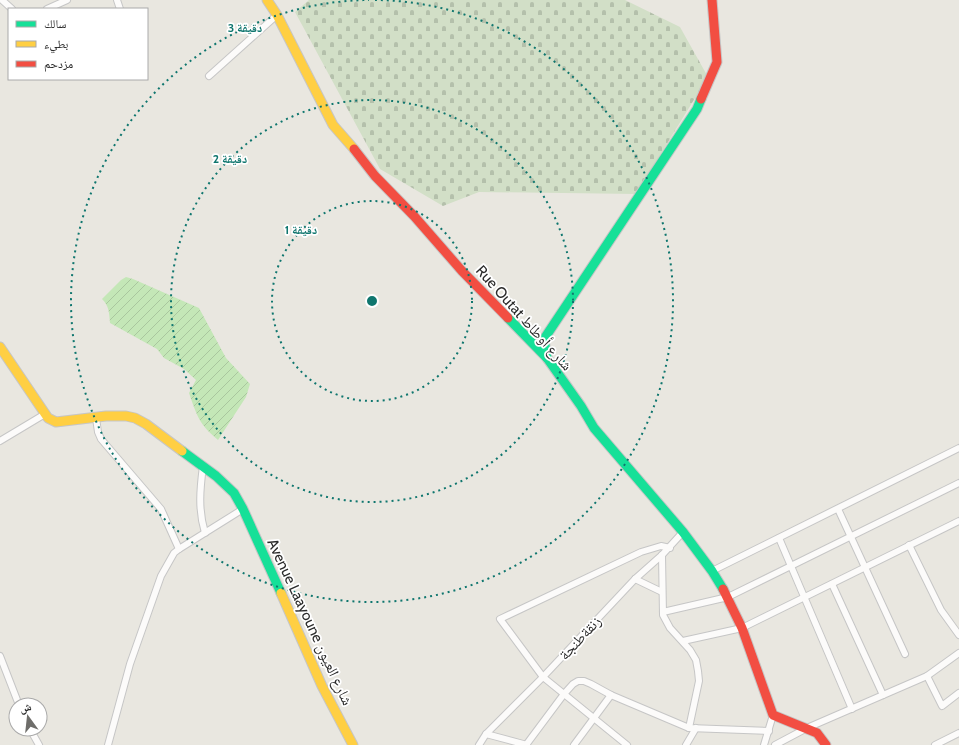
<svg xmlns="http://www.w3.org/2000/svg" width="959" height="745" font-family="Cabin,'Noto Naskh Arabic',sans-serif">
<defs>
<pattern id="cemetery-stones" width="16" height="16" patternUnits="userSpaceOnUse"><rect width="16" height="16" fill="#d2dfc7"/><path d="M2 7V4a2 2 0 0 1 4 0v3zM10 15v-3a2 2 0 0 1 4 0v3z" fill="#b4c0ab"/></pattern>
<pattern id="garden-furrows" width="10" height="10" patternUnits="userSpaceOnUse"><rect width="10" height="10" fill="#c4e7b7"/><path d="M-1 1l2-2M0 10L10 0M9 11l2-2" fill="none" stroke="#a9c69e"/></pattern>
</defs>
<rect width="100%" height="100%" fill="#e9e7e0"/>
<!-- cemetery -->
<polygon fill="url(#cemetery-stones)" points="309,0 625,0 680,27 708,77 636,194 479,192 443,206 380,169 295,12"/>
<!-- garden -->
<path fill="url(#garden-furrows)" d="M 126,277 L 133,279 L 199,308 L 226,358 L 250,384 L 246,397 L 218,440 C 199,424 197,416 189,393 L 196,380 L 184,369 L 164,358 L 157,349 L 110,323 C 109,312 109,306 102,299 L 121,280 Z"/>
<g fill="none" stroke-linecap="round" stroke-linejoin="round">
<defs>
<g id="street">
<polyline points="2,0 12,9"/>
<polyline points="117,0 120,9"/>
<polyline points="47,9 67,0"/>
<polyline points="209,76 277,15"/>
<polyline points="96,418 98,432 101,439 161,509 179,549"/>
<polyline points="0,441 45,414"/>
<path d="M 203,466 C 200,489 198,510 205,533"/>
<polyline points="838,509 905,654"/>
<polyline points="779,538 852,709"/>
<polyline points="909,545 941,610 959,635"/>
<polyline points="662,555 663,615 670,628 690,650 696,660 698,671 699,681 689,728"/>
<polyline points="712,571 959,448"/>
<polyline points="635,579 662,592"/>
<polyline points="832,584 883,695"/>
<polyline points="663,612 728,597 959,483"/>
<polyline points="683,641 742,628 959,521"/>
<polyline points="0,656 19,705"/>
<polyline points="927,676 942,706 959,693"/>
<polyline points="30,729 39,745"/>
<polyline points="486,734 527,745"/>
<polyline points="108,745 130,664 161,576 174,553 179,549 243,509"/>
<polyline points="479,745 486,734 543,677 635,579 662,555 683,532"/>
<polyline points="526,745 564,694 573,684 578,681 584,681 591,684 611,695 689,728 769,731"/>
<polyline points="574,745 611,695"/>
<polyline points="627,745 543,677 500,619 641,552 661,546 670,548"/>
<polyline points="686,745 696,728"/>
<polyline points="764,745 773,715"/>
<polyline points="775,745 807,728 927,676 959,653"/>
<polyline points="935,745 959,733"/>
</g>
<g id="fast">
<polyline points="508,318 547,358 581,406 594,428 683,532 712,571 723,589"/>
<polyline points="547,358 544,339 697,109 701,99"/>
<polyline points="182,451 216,476 234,493 243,509 281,593"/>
</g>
<g id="slow">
<polyline points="267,0 277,15 333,125 354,149"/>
<polyline points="0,347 48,418 56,422 106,416 126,416 135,418 146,424 182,451"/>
<polyline points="281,593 322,686 353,745"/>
</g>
<g id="jam">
<polyline points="701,99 717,62 712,0"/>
<polyline points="354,149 375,176 414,216 462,271 508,318"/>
<polyline points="723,589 742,628 773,715 817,733 826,745"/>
</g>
</defs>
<!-- street casing -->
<use href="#street" stroke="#c6c6c6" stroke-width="8"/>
<!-- fast casing -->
<use href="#fast" stroke="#c6c6c6" stroke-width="11"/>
<!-- slow casing -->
<use href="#slow" stroke="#c6c6c6" stroke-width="11"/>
<!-- jam casing -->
<use href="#jam" stroke="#c6c6c6" stroke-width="11"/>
<!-- street -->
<use href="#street" stroke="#fcfbfa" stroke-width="6"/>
<!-- fast -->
<use href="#fast" stroke="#16e098" stroke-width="9"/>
<!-- slow -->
<use href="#slow" stroke="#ffcf43" stroke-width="9"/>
<!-- jam -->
<use href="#jam" stroke="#f24e42" stroke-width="9"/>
</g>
<!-- distance rings -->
<g fill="none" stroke="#0f766e" stroke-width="2" stroke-dasharray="2 4">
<circle cx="372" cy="301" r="100"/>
<circle cx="372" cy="301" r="201"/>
<path d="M375 0A301 301 0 1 1 369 0"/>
</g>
<g text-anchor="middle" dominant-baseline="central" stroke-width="3.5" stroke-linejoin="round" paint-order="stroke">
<!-- street labels -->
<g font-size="15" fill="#2b2b2b" stroke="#fff">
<text transform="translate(524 318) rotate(48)">Rue Outat شارع أوطاط</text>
<text transform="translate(310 622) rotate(65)">Avenue Laayoune شارع العيون</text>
<text transform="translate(580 638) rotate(-47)">زنقةطنجة</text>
</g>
</g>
<circle cx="372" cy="301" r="6" fill="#0f766e" stroke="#fff" stroke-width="2"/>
<g font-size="12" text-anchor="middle" font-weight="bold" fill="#0f766e" stroke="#fff" stroke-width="3.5" stroke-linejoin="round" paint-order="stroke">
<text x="245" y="32">3 دقيقة</text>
<text x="230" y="163">2 دقيقة</text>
<text x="301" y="234">1 دقيقة</text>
</g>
<!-- legend -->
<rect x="8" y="8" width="140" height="72" fill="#ffffff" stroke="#aaaaaa"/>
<rect x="16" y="21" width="20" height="6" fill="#16e098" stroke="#aaaaaa"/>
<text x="44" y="28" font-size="12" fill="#2b2b2b">سالك</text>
<rect x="16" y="41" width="20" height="6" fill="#ffcf43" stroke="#aaaaaa"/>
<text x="44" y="48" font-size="12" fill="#2b2b2b">بطيء</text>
<rect x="16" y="61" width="20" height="6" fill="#f24e42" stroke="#aaaaaa"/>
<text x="44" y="68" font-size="12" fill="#2b2b2b">مزدحم</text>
<!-- north arrow -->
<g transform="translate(28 717) rotate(345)"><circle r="19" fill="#ffffff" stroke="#aaaaaa"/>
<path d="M0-3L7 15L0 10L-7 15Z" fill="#6e6d6a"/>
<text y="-6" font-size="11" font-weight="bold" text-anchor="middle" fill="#2b2b2b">ش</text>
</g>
</svg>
